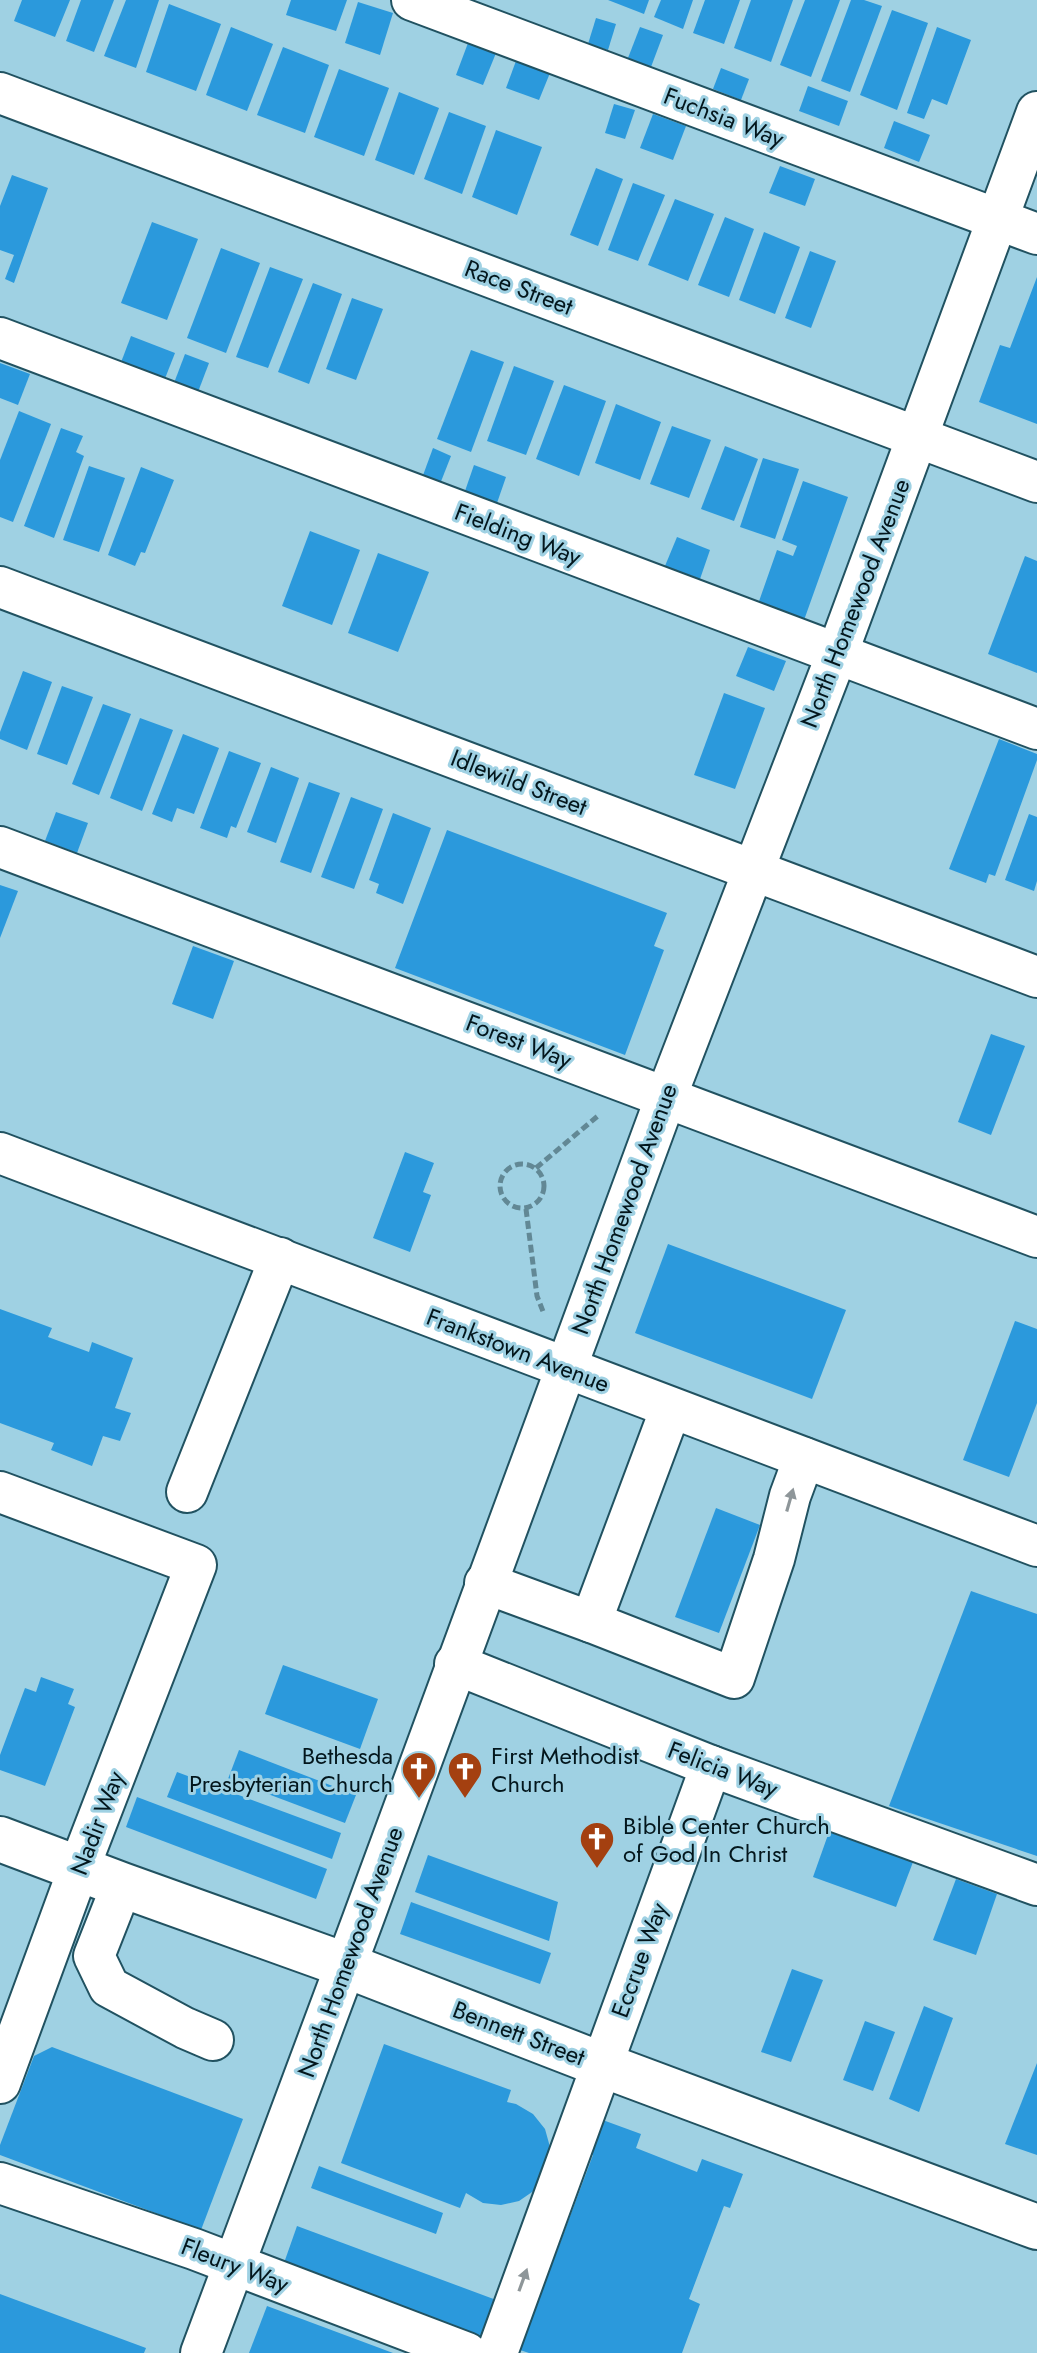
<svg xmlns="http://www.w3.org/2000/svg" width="1037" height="2353" font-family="Jost,sans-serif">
<rect width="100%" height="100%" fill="#9fd1e3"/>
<!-- building -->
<g fill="#2b99dc">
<polygon points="22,0 70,0 55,37 14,21"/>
<polygon points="81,0 114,0 94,52 66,41"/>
<polygon points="126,0 159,0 136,68 104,56"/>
<polygon points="291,0 347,0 336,31 286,15"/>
<polygon points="608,0 649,0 644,14"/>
<polygon points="661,0 693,0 683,29 654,17"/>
<polygon points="705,0 740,0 724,44 693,33"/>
<polygon points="751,0 793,0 771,62 734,48"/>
<polygon points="805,0 840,0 811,77 780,65"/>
<polygon points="851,0 864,0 882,6 850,92 821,81"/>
<polygon points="358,2 393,13 380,55 345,43"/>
<polygon points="169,4 221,24 196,91 146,72"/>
<polygon points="892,10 928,23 897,110 860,95"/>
<polygon points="596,18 616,24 608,50 588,44"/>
<polygon points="231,27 273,44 247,111 206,95"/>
<polygon points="640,27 663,35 651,67 628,58"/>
<polygon points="937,27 971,40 947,105 932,99 924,119 907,113"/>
<polygon points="468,43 496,53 483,85 456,75"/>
<polygon points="283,47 329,65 305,133 257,115"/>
<polygon points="516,61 550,73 539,100 506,88"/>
<polygon points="721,68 749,79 741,100 713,89"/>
<polygon points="339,69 389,88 364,156 314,137"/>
<polygon points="808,86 848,101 839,126 799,111"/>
<polygon points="399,92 439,108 414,175 375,160"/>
<polygon points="614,104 635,110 625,139 605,133"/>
<polygon points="449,112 486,126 462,194 424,179"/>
<polygon points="653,114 686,126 673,160 640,148"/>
<polygon points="894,121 930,135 919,162 884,148"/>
<polygon points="496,130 542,147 517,215 472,197"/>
<polygon points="780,166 815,179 805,206 769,193"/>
<polygon points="596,168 623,179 598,246 570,235"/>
<polygon points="12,175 48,188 14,283 5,279 14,255 0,250 0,206"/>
<polygon points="633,183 665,195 638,261 608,250"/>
<polygon points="675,199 714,214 688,281 648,265"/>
<polygon points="725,217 754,229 729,297 698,285"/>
<polygon points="152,222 198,239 167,320 121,303"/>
<polygon points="764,232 800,247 775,314 739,300"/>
<polygon points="221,248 260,263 226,353 187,338"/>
<polygon points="810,251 836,261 811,328 785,318"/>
<polygon points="270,267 303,279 268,368 236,357"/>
<polygon points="1037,277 1037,424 979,402 1000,345 1010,348"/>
<polygon points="313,283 342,294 309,384 278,372"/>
<polygon points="352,298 383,309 356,380 326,369"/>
<polygon points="131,336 175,353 164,381 120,365"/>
<polygon points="471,350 504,362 471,452 437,439"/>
<polygon points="185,354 209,363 198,392 174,383"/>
<polygon points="0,363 30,374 18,405 0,398"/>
<polygon points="514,366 554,381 526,455 487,441"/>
<polygon points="564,385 606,401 579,476 536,459"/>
<polygon points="616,404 661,422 640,480 595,463"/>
<polygon points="19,411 51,424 13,522 0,517 0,460"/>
<polygon points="672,426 711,440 689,498 650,484"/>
<polygon points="61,428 83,436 76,452 84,456 54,538 24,526"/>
<polygon points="725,446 758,459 734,521 701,509"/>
<polygon points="433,448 451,456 440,484 422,478"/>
<polygon points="763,458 799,469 775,539 740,527"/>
<polygon points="474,465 506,477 497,503 465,491"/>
<polygon points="89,466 125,478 99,552 63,540"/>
<polygon points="141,467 174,480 145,553 141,552 135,566 108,555"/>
<polygon points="803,481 848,497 803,623 757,607 777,550 793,556 797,546 782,540"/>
<polygon points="310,531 360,550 332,625 282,606"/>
<polygon points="677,537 710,550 700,579 665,566"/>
<polygon points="378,553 429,572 398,652 348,633"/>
<polygon points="1025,556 1037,561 1037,673 988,654"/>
<polygon points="748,647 786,661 774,691 736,676"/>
<polygon points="23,671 52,682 27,750 0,739 0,732"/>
<polygon points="62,686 93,697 67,765 37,754"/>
<polygon points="724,693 765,708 735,789 694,775"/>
<polygon points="103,704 131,714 99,795 72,784"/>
<polygon points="140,718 173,730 142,811 110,798"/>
<polygon points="183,734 219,748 194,814 177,808 172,822 152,814"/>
<polygon points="999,739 1037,754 1037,760 995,876 989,874 986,883 949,869"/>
<polygon points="229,751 261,763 236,828 231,826 227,838 200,828"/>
<polygon points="271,767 299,778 276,843 247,832"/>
<polygon points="309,782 340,793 311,873 280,862"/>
<polygon points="351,797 383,809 354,889 321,877"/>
<polygon points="56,812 88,823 77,853 45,841"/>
<polygon points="393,813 431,828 403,904 376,893 379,884 369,880"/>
<polygon points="1029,814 1037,817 1037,881 1034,891 1005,880"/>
<polygon points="447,830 667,913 654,946 664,950 625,1055 395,968"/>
<polygon points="0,885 18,891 0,938"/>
<polygon points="193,946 234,961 213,1019 172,1004"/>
<polygon points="991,1034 1025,1046 991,1135 958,1122"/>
<polygon points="405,1152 434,1163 423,1192 431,1195 410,1252 373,1238"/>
<polygon points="668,1244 846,1310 812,1399 635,1333"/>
<polygon points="0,1309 52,1328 48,1337 89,1352 92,1342 133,1358 115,1408 131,1413 120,1441 103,1436 92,1466 51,1450 54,1443 0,1423"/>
<polygon points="1015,1321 1037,1329 1037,1403 1009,1477 963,1460"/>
<polygon points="716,1508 760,1525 719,1633 675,1617"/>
<polygon points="971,1591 1037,1614 1037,1856 889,1806"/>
<polygon points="283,1665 378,1699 360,1749 265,1714"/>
<polygon points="41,1677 74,1689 68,1704 75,1707 45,1786 0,1770 0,1755 25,1688 36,1692"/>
<polygon points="239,1750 356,1795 345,1823 228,1779"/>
<polygon points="177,1772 341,1833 332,1859 167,1797"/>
<polygon points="137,1797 327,1869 316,1899 126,1827"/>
<polygon points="829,1832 913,1862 896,1907 813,1877"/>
<polygon points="428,1855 558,1902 549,1941 415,1892"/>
<polygon points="956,1879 997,1894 976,1955 933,1940"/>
<polygon points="411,1902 551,1953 540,1984 400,1934"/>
<polygon points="792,1969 823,1980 791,2062 761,2052"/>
<polygon points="924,2006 953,2018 919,2112 889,2099"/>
<polygon points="865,2021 895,2032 873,2091 843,2080"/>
<polygon points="384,2044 511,2090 507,2102 516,2104 533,2114 545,2129 550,2147 551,2156 535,2190 519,2201 501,2205 483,2203 466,2193 460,2208 341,2163"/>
<polygon points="52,2047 243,2119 201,2230 0,2155 0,2145 34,2056"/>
<polygon points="1037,2063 1037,2155 1005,2144"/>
<polygon points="600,2119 641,2134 636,2148 697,2172 702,2159 743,2174 730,2208 724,2206 689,2299 700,2304 682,2353 529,2353 520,2350 593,2155 587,2153"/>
<polygon points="319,2166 443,2213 436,2234 311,2188"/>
<polygon points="297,2226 499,2301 485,2338 284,2263"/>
<polygon points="0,2294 146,2348 144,2353 0,2353"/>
<polygon points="267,2306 393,2353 249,2353"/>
</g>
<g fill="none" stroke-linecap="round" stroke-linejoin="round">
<defs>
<g id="minor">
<polyline points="412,0 1037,234"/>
<polyline points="0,93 1037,482"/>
<polyline points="0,338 1037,729"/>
<polyline points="0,587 1037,977"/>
<polyline points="0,847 1037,1237"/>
<polyline points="0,1153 1037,1546"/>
<polyline points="0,1492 196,1565 79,1868 0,2083"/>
<polyline points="187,1492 280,1258"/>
<polyline points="485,1583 591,1622 671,1408"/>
<polyline points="591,1622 734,1678 774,1559 790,1496 804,1458"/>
<polyline points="455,1664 711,1766 1037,1885"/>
<polyline points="122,1885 94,1956 109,1987 185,2028 213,2040"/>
<polyline points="0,2183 194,2249 467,2353"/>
<polyline points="201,2353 362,1922 666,1097 837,654 1037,112"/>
<polyline points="497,2353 711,1766"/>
</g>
<polyline id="major" points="0,1839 122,1885 345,1965 600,2064 1037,2227"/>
</defs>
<!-- minor casing -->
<use href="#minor" stroke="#215261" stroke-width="44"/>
<!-- major casing -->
<use href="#major" stroke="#215261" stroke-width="48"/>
<!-- path -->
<g stroke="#628895" stroke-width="5" stroke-dasharray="8 4" stroke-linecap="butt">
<circle cx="522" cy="1186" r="22"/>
<polyline points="536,1168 599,1115"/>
<polyline points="526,1209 537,1296 544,1314"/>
</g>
<!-- minor -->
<use href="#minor" stroke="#fff" stroke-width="40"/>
<!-- major -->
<use href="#major" stroke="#fff" stroke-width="44"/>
</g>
<!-- one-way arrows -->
<defs><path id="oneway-solid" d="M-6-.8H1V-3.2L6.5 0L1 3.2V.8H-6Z" transform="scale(2)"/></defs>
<g fill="#8e9699">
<use href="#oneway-solid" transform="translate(790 1500) rotate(-74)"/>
<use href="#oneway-solid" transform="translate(523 2280) rotate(-70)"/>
</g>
<!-- icons -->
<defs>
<symbol id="church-pin" viewBox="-11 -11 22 30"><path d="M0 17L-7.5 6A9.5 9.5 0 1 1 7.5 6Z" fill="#a44010" stroke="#9fd1e3"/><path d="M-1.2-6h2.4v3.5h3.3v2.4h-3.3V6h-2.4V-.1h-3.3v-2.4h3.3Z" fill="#fff"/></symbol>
</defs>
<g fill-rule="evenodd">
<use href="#church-pin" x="399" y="1749" width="40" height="54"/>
<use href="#church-pin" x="445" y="1749" width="40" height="54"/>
<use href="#church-pin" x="577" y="1819" width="40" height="54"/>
</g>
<g text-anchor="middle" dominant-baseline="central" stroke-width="6" stroke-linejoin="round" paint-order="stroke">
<!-- street labels -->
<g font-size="24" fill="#03161c" stroke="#9fd1e3">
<text transform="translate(724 117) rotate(21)">Fuchsia Way</text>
<text transform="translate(519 287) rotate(21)">Race Street</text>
<text transform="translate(518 534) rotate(21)">Fielding Way</text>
<text transform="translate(855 603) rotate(-69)">North Homewood Avenue</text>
<text transform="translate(519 782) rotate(21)">Idlewild Street</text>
<text transform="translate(519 1041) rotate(21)">Forest Way</text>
<text transform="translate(624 1209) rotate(-70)">North Homewood Avenue</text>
<text transform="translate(518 1350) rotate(21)">Frankstown Avenue</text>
<text transform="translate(723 1769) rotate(21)">Felicia Way</text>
<text transform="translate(97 1823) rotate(-69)">Nadir Way</text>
<text transform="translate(350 1952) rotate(-70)">North Homewood Avenue</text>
<text transform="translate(639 1960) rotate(-70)">Eccrue Way</text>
<text transform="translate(519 2033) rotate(21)">Bennett Street</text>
<text transform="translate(235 2265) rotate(21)">Fleury Way</text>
</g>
<!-- poi labels -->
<g font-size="24" fill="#03161c" stroke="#9fd1e3" text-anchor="start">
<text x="393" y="1755" text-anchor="end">Bethesda<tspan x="393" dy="28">Presbyterian Church</tspan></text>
<text x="491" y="1755">First Methodist<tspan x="491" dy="28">Church</tspan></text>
<text x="623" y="1825">Bible Center Church<tspan x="623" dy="28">of God In Christ</tspan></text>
</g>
</g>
</svg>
